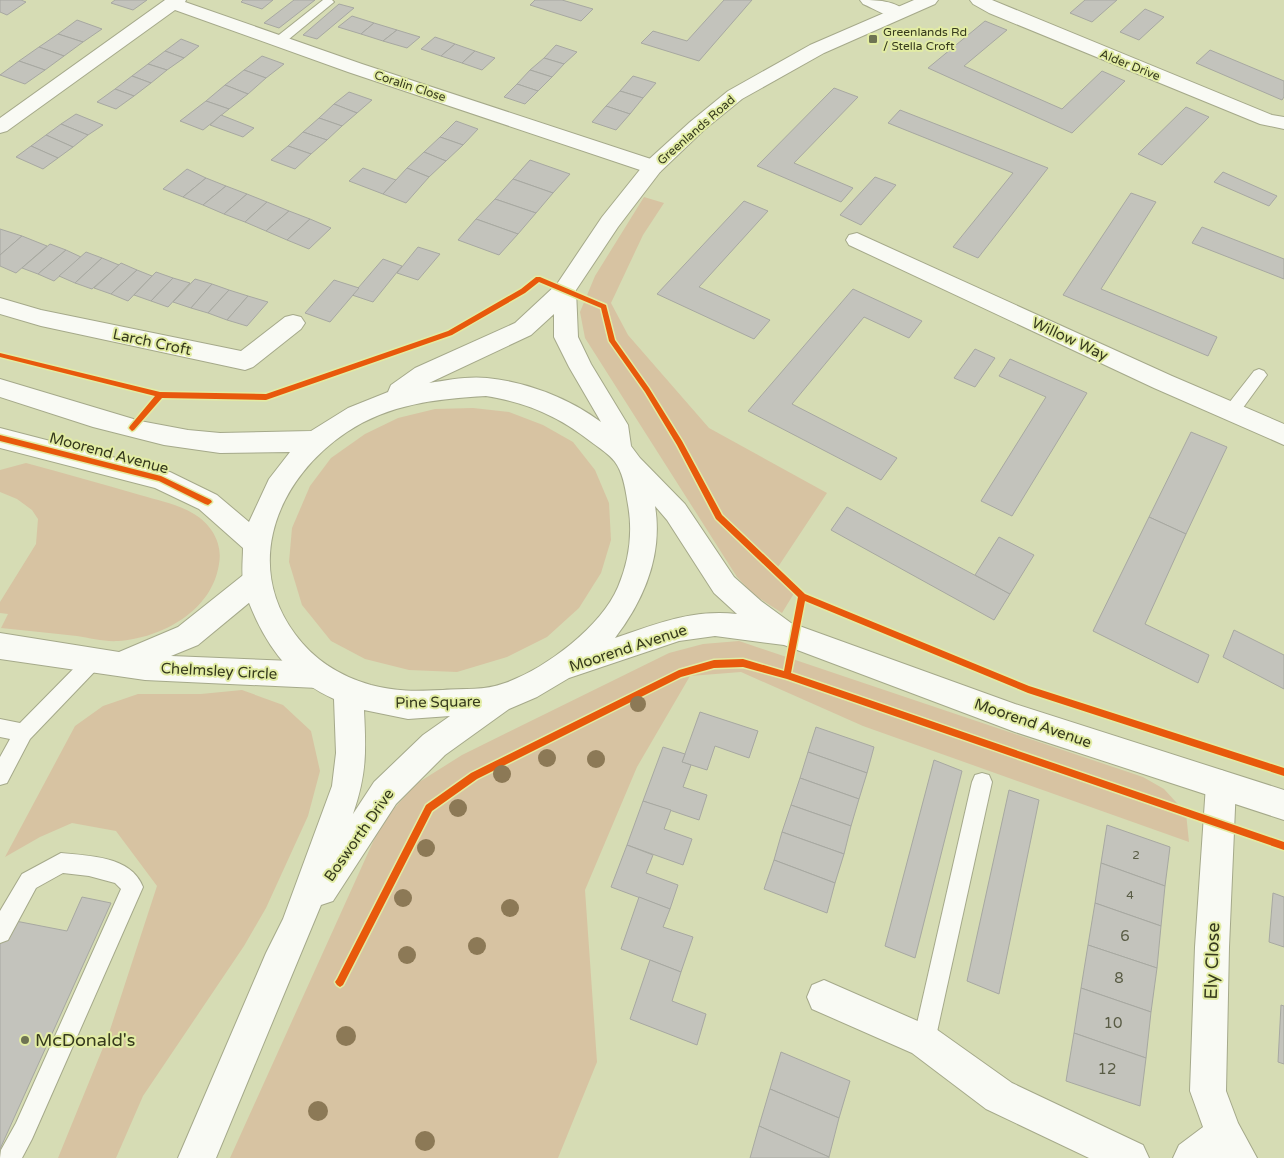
<svg xmlns="http://www.w3.org/2000/svg" width="1284" height="1158" font-family="'Varela Round',sans-serif">
<rect width="100%" height="100%" fill="#d6dcb4"/>
<!-- green -->
<g fill="#d7c3a2">
<polygon points="644,197 664,203 643,235 611,303 628,335 709,428 827,493 776,570 796,590 782,613 753,594 737,577 585,338 580,312 595,276"/>
<polygon points="473,408 509,412 543,425 573,442 595,470 609,503 611,540 601,573 579,608 547,637 507,657 457,672 409,670 365,659 331,641 302,605 289,562 292,528 310,486 331,458 365,434 398,418 435,409"/>
<path d="M 26,463 C 64,473 102,484 140,495 C 157,500 178,504 194,514 C 211,524 223,543 219,564 C 212,611 162,638 118,641 C 105,642 90,638 77,636 C 52,633 27,631 1,628 L 8,614 L 0,613 L 0,602 L 36,544 L 38,519 L 32,510 L 17,499 L 0,492 L 0,470 Z"/>
<polygon points="739,641 1143,777 1164,789 1186,813 1189,842 863,726 741,672 690,676 637,767 585,890 597,1062 558,1158 230,1158 382,822 416,784 462,755 669,653 703,644"/>
<polygon points="242,690 283,705 311,731 320,771 308,816 266,908 244,946 143,1096 116,1158 58,1158 109,1033 157,886 116,831 72,823 40,837 5,857 75,726 103,706 138,694 201,694"/>
</g>
<!-- building -->
<g fill="#c3c3bc" stroke="#a7a8a1">
<polygon points="0,0 21,0 26,2 7,15 0,12"/>
<polygon points="115,0 147,0 133,10 111,3"/>
<polygon points="243,0 273,0 262,9 241,2"/>
<polygon points="294,0 315,0 279,28 264,23"/>
<polygon points="535,0 562,0 593,9 581,21 530,5"/>
<polygon points="724,0 752,0 699,61 641,43 653,31 687,41"/>
<polygon points="1085,0 1117,0 1092,22 1070,13"/>
<polygon points="339,4 354,8 317,39 303,35"/>
<polygon points="1145,9 1164,17 1139,40 1120,32"/>
<polygon points="352,16 374,23 361,34 338,27"/>
<polygon points="77,20 102,29 83,42 58,34"/>
<polygon points="985,21 1007,30 964,66 1062,109 1102,71 1125,81 1072,133 928,68"/>
<polygon points="374,23 397,30 383,41 361,34"/>
<polygon points="397,30 420,37 407,48 383,41"/>
<polygon points="58,34 83,42 64,56 39,47"/>
<polygon points="435,37 455,44 441,56 421,49"/>
<polygon points="181,39 199,46 184,58 165,51"/>
<polygon points="455,44 475,51 462,63 441,56"/>
<polygon points="556,45 577,52 564,64 544,58"/>
<polygon points="39,47 64,56 45,70 19,61"/>
<polygon points="1210,50 1284,81 1284,97 1282,100 1196,63"/>
<polygon points="165,51 184,58 167,70 148,64"/>
<polygon points="475,51 495,58 482,70 462,63"/>
<polygon points="262,56 284,64 266,78 244,70"/>
<polygon points="544,58 564,64 552,77 530,70"/>
<polygon points="19,61 45,70 25,84 0,75"/>
<polygon points="148,64 167,70 151,83 132,76"/>
<polygon points="244,70 266,78 248,94 225,85"/>
<polygon points="530,70 552,77 538,91 517,84"/>
<polygon points="132,76 151,83 134,96 115,89"/>
<polygon points="633,76 656,83 643,98 620,91"/>
<polygon points="517,84 538,91 525,104 504,97"/>
<polygon points="225,85 248,94 229,109 206,101"/>
<polygon points="834,88 858,97 794,163 853,188 841,202 757,166"/>
<polygon points="115,89 134,96 116,109 97,102"/>
<polygon points="620,91 643,98 630,114 606,106"/>
<polygon points="349,92 372,100 357,113 334,104"/>
<polygon points="206,101 229,109 203,130 180,121"/>
<polygon points="334,104 357,113 342,126 319,118"/>
<polygon points="606,106 630,114 616,130 592,122"/>
<polygon points="1186,107 1209,117 1162,165 1138,154"/>
<polygon points="900,110 1048,168 978,258 953,247 1013,173 888,123"/>
<polygon points="76,114 103,125 88,135 61,124"/>
<polygon points="221,115 254,128 243,137 210,125"/>
<polygon points="319,118 342,126 327,140 303,132"/>
<polygon points="456,121 478,129 463,145 440,137"/>
<polygon points="61,124 88,135 73,147 46,135"/>
<polygon points="303,132 327,140 311,154 288,146"/>
<polygon points="46,135 73,147 58,158 31,146"/>
<polygon points="440,137 463,145 446,161 424,152"/>
<polygon points="31,146 58,158 43,169 16,157"/>
<polygon points="288,146 311,154 295,169 271,160"/>
<polygon points="424,152 446,161 429,177 407,168"/>
<polygon points="530,160 570,174 553,193 513,179"/>
<polygon points="363,168 396,180 383,194 349,181"/>
<polygon points="407,168 429,177 406,203 383,194"/>
<polygon points="187,169 206,178 183,197 163,189"/>
<polygon points="1223,172 1277,196 1269,206 1214,182"/>
<polygon points="875,177 896,185 861,225 840,215"/>
<polygon points="206,178 226,186 203,205 183,197"/>
<polygon points="513,179 553,193 536,213 495,199"/>
<polygon points="226,186 247,194 224,214 203,205"/>
<polygon points="1131,193 1156,202 1101,289 1217,337 1208,356 1063,295"/>
<polygon points="247,194 267,202 245,222 224,214"/>
<polygon points="495,199 536,213 518,234 476,219"/>
<polygon points="744,201 768,211 699,287 770,320 754,339 657,294"/>
<polygon points="267,202 289,211 266,231 245,222"/>
<polygon points="289,211 310,219 287,240 266,231"/>
<polygon points="310,219 331,228 309,249 287,240"/>
<polygon points="476,219 518,234 499,255 458,240"/>
<polygon points="1202,227 1284,259 1284,279 1192,243"/>
<polygon points="0,229 22,236 0,255"/>
<polygon points="22,236 47,246 16,273 0,266 0,255"/>
<polygon points="50,244 66,250 38,274 22,268"/>
<polygon points="418,247 440,254 418,280 397,273"/>
<polygon points="66,250 81,257 54,281 38,274"/>
<polygon points="86,252 102,258 75,283 59,276"/>
<polygon points="102,258 119,265 92,289 75,283"/>
<polygon points="383,259 402,266 373,302 352,295"/>
<polygon points="121,263 137,270 111,294 94,288"/>
<polygon points="137,270 152,276 128,301 111,294"/>
<polygon points="156,272 173,278 151,301 134,295"/>
<polygon points="173,278 190,283 168,307 151,301"/>
<polygon points="195,279 212,284 191,308 173,302"/>
<polygon points="334,280 359,288 330,322 305,313"/>
<polygon points="212,284 229,290 208,313 191,308"/>
<polygon points="853,289 922,321 909,338 864,317 792,404 897,458 881,480 748,411"/>
<polygon points="229,290 248,296 227,320 208,313"/>
<polygon points="248,296 268,302 247,326 227,320"/>
<polygon points="975,349 995,358 975,387 954,378"/>
<polygon points="1010,359 1087,393 1012,516 981,501 1046,397 999,376"/>
<polygon points="1191,432 1227,447 1186,534 1149,517"/>
<polygon points="847,507 1010,594 994,620 831,530"/>
<polygon points="1149,517 1186,534 1145,624 1209,655 1198,683 1093,631"/>
<polygon points="999,537 1034,555 1010,594 975,575"/>
<polygon points="1234,630 1284,655 1284,689 1223,657"/>
<polygon points="700,712 758,731 749,758 715,746 707,770 682,762"/>
<polygon points="816,727 874,747 867,773 808,752"/>
<polygon points="663,747 685,754 682,762 691,765 683,787 707,795 699,820 643,801"/>
<polygon points="808,752 867,773 859,799 800,778"/>
<polygon points="934,760 962,771 915,958 885,946"/>
<polygon points="800,778 859,799 851,826 791,805"/>
<polygon points="1009,790 1039,800 999,994 967,981"/>
<polygon points="643,801 671,810 664,829 692,839 683,865 627,845"/>
<polygon points="791,805 851,826 844,854 782,832"/>
<polygon points="1107,825 1170,847 1165,886 1101,863"/>
<polygon points="782,832 844,854 835,883 774,860"/>
<polygon points="627,845 653,855 646,873 678,885 670,909 611,887"/>
<polygon points="774,860 835,883 827,913 764,889"/>
<polygon points="1101,863 1165,886 1161,926 1095,903"/>
<polygon points="1273,893 1284,897 1284,947 1269,942"/>
<polygon points="82,897 111,903 0,1149 0,918 67,931"/>
<polygon points="639,897 670,909 663,927 693,937 681,972 621,949"/>
<polygon points="1095,903 1161,926 1157,968 1088,945"/>
<polygon points="1088,945 1157,968 1151,1012 1081,988"/>
<polygon points="650,960 681,972 672,1001 706,1014 697,1045 630,1019"/>
<polygon points="1081,988 1151,1012 1146,1058 1074,1033"/>
<polygon points="1281,1005 1284,1006 1284,1064 1278,1062"/>
<polygon points="1074,1033 1146,1058 1140,1106 1066,1081"/>
<polygon points="781,1052 850,1081 839,1118 770,1089"/>
<polygon points="770,1089 839,1118 829,1157 759,1126"/>
<polygon points="759,1126 829,1157 829,1158 750,1158"/>
</g>
<g fill="none" stroke-linecap="round" stroke-linejoin="round">
<defs>
<g id="lane">
<polygon points="323,0 332,0 334,2 283,44 275,44 273,41 275,38"/>
<polygon points="1259,369 1264,371 1267,375 1264,379 1237,416 1231,418 1225,416 1223,412 1225,408 1254,371"/>
<polygon points="93,653 99,655 102,661 99,667 30,739 7,783 0,785 0,757 10,739 0,737 0,719 20,723 87,655"/>
<polygon points="982,773 989,775 992,782 935,1041 932,1049 924,1052 916,1049 913,1041 972,782 975,775"/>
<path d="M 61,853 C 90,856 131,856 143,887 L 32,1139 L 22,1158 L 0,1158 L 1,1150 L 16,1123 L 121,889 L 115,883 L 89,876 L 63,873 L 36,888 L 8,940 L 0,943 L 0,911 L 22,874 Z"/>
</g>
<g id="street">
<polygon points="165,0 186,0 185,2 362,64 660,162 663,167 660,172 653,174 646,172 348,72 175,10 7,131 0,133 0,118"/>
<path d="M 860,0 C 875,0 897,0 907,13 L 904,17 C 891,20 875,9 863,4 Z"/>
<polygon points="970,0 992,0 1272,115 1284,117 1284,129 1260,124 989,13 973,4"/>
<polygon points="857,233 1172,376 1284,424 1284,445 1154,388 849,245 846,240 849,235"/>
<polygon points="0,298 41,310 241,351 285,317 293,315 301,317 305,323 301,329 253,367 245,370 41,326 0,314"/>
<polygon points="257,568 267,572 271,580 267,588 198,645 171,656 318,662 328,666 333,675 328,684 318,688 145,680 0,659 0,633 119,652 178,627 247,572"/>
<polygon points="1221,770 1232,775 1236,785 1229,947 1226,1091 1238,1123 1257,1158 1173,1158 1179,1145 1203,1127 1190,1091 1195,947 1206,785 1210,775"/>
<polygon points="824,980 936,1029 1012,1083 1143,1145 1149,1158 1089,1158 986,1109 912,1053 812,1009 807,997 812,985"/>
</g>
<path id="secondary" d="M 914,0 L 938,0 L 935,4 L 824,53 L 742,99 L 704,130 L 660,172 L 618,227 L 576,290 L 578,337 L 591,364 L 628,425 L 631,446 L 640,458 L 685,504 L 734,577 L 761,601 L 791,623 L 1015,704 L 1284,790 L 1284,820 L 1015,732 L 784,645 L 715,636 L 679,641 L 569,678 L 537,697 L 509,709 L 445,755 L 396,804 L 333,901 L 321,905 L 216,1158 L 178,1158 L 266,953 L 283,919 L 332,786 L 336,753 L 334,699 C 296,682 273,655 256,619 C 251,608 246,597 244,586 C 241,574 243,560 243,548 L 199,509 L 155,488 L 0,448 L 0,428 L 170,472 L 217,495 L 249,522 L 269,479 L 290,452 L 220,453 L 164,445 L 93,427 L 0,397 L 0,379 L 140,421 L 188,430 L 220,433 L 311,431 L 348,408 L 388,392 L 391,385 L 415,368 L 515,323 L 557,284 L 602,217 L 646,162 L 690,122 L 728,91 L 810,45 ZM 554,314 L 554,337 L 569,367 L 601,422 C 569,398 527,382 487,378 C 468,376 448,380 429,383 L 531,335 ZM 486,396 C 529,403 560,417 594,444 C 602,450 612,456 617,465 C 624,476 626,493 628,505 C 633,533 629,561 618,587 C 601,627 545,669 505,683 C 484,691 465,688 443,690 C 416,691 398,692 371,685 C 340,676 314,660 295,634 C 242,563 279,477 347,432 C 389,404 436,399 486,396 ZM 655,506 L 667,520 L 714,593 L 737,614 C 692,609 656,624 615,638 C 644,600 663,555 655,506 ZM 364,710 L 408,719 L 450,716 L 423,735 L 374,782 L 353,814 C 367,773 366,751 364,710 Z"/>
</defs>
<!-- lane casing -->
<use href="#lane" stroke="#a5a98a" stroke-width="2"/>
<!-- street casing -->
<use href="#street" stroke="#a5a98a" stroke-width="2"/>
<!-- secondary casing -->
<use href="#secondary" stroke="#a5a98a" stroke-width="2"/>
<!-- lane -->
<use href="#lane" fill="#f9faf4" fill-rule="evenodd"/>
<!-- street -->
<use href="#street" fill="#f9faf4" fill-rule="evenodd"/>
<!-- secondary -->
<use href="#secondary" fill="#f9faf4" fill-rule="evenodd"/>
<defs>
<g id="cycleway">
<polygon points="536,277 540,277 606,305 615,340 649,388 682,441 722,515 805,594 1029,686 1284,768 1284,776 1028,693 805,601 791,673 1284,842 1284,850 787,679 743,667 714,668 681,677 477,779 432,811 343,985 340,987 337,985 335,982 337,979 426,805 471,773 679,670 714,660 743,659 784,671 798,597 716,519 677,445 645,392 609,341 601,308 539,282 525,293 452,335 266,400 162,398 134,430 132,431 129,428 130,426 155,396 0,357 0,353 160,392 266,394 448,331 521,289"/>
<polygon points="0,435 161,476 211,500 212,502 208,505 205,504 159,481 0,441"/>
</g>
</defs>
<!-- cycleway casing -->
<use href="#cycleway" stroke="#e2eca4" stroke-width="3"/>
<!-- cycleway -->
<use href="#cycleway" fill="#e8590c" fill-rule="evenodd"/>
</g>
<!-- trees -->
<g fill="#8c7956">
<circle cx="638" cy="704" r="8"/>
<circle cx="547" cy="758" r="9"/>
<circle cx="596" cy="759" r="9"/>
<circle cx="502" cy="774" r="9"/>
<circle cx="458" cy="808" r="9"/>
<circle cx="426" cy="848" r="9"/>
<circle cx="403" cy="898" r="9"/>
<circle cx="510" cy="908" r="9"/>
<circle cx="477" cy="946" r="9"/>
<circle cx="407" cy="955" r="9"/>
<circle cx="346" cy="1036" r="10"/>
<circle cx="318" cy="1111" r="10"/>
<circle cx="425" cy="1141" r="10"/>
</g>
<!-- markers -->
<g fill="#6e7352" stroke="#e2eca4" stroke-width="2">
<rect x="868" y="34" width="10" height="10" rx="2.5"/>
<circle cx="25" cy="1040" r="5"/>
</g>
<g text-anchor="middle" dominant-baseline="central" stroke-width="4" stroke-linejoin="round" paint-order="stroke">
<!-- far-poi labels -->
<g font-size="12" fill="#363a1d" stroke="#e2eca4" text-anchor="start">
<text x="883" y="32">Greenlands Rd<tspan x="883" dy="14">/ Stella Croft</tspan></text>
</g>
<!-- far-street labels -->
<g font-size="12" fill="#363a1d" stroke="#e2eca4">
<text transform="translate(1130 65) rotate(22)">Alder Drive</text>
<text transform="translate(410 86) rotate(18)">Coralin Close</text>
<text transform="translate(696 130) rotate(-41)">Greenlands Road</text>
</g>
<!-- number labels -->
<g font-size="12" fill="#595c45">
<text x="1136" y="855">2</text>
<text x="1130" y="895">4</text>
</g>
<!-- street labels -->
<g font-size="15" fill="#363a1d" stroke="#e2eca4">
<text transform="translate(1070 339) rotate(25)">Willow Way</text>
<text transform="translate(152 342) rotate(12)">Larch Croft</text>
<text transform="translate(109 453) rotate(15)">Moorend Avenue</text>
<text transform="translate(628 648) rotate(-18)">Moorend Avenue</text>
<text transform="translate(219 671) rotate(3)">Chelmsley Circle</text>
<text transform="translate(438 702) rotate(-1)">Pine Square</text>
<text transform="translate(1033 723) rotate(19)">Moorend Avenue</text>
<text transform="translate(359 835) rotate(-55)">Bosworth Drive</text>
</g>
<!-- near-number labels -->
<g font-size="15" fill="#595c45">
<text x="1125" y="936">6</text>
<text x="1119" y="978">8</text>
<text x="1113" y="1023">10</text>
<text x="1107" y="1069">12</text>
</g>
<!-- near-street labels -->
<g font-size="18" fill="#363a1d" stroke="#e2eca4">
<text transform="translate(1212 961) rotate(-88)">Ely Close</text>
</g>
<!-- near-poi labels -->
<g font-size="18" fill="#363a1d" stroke="#e2eca4" text-anchor="start">
<text x="35" y="1040">McDonald's</text>
</g>
</g>
</svg>
